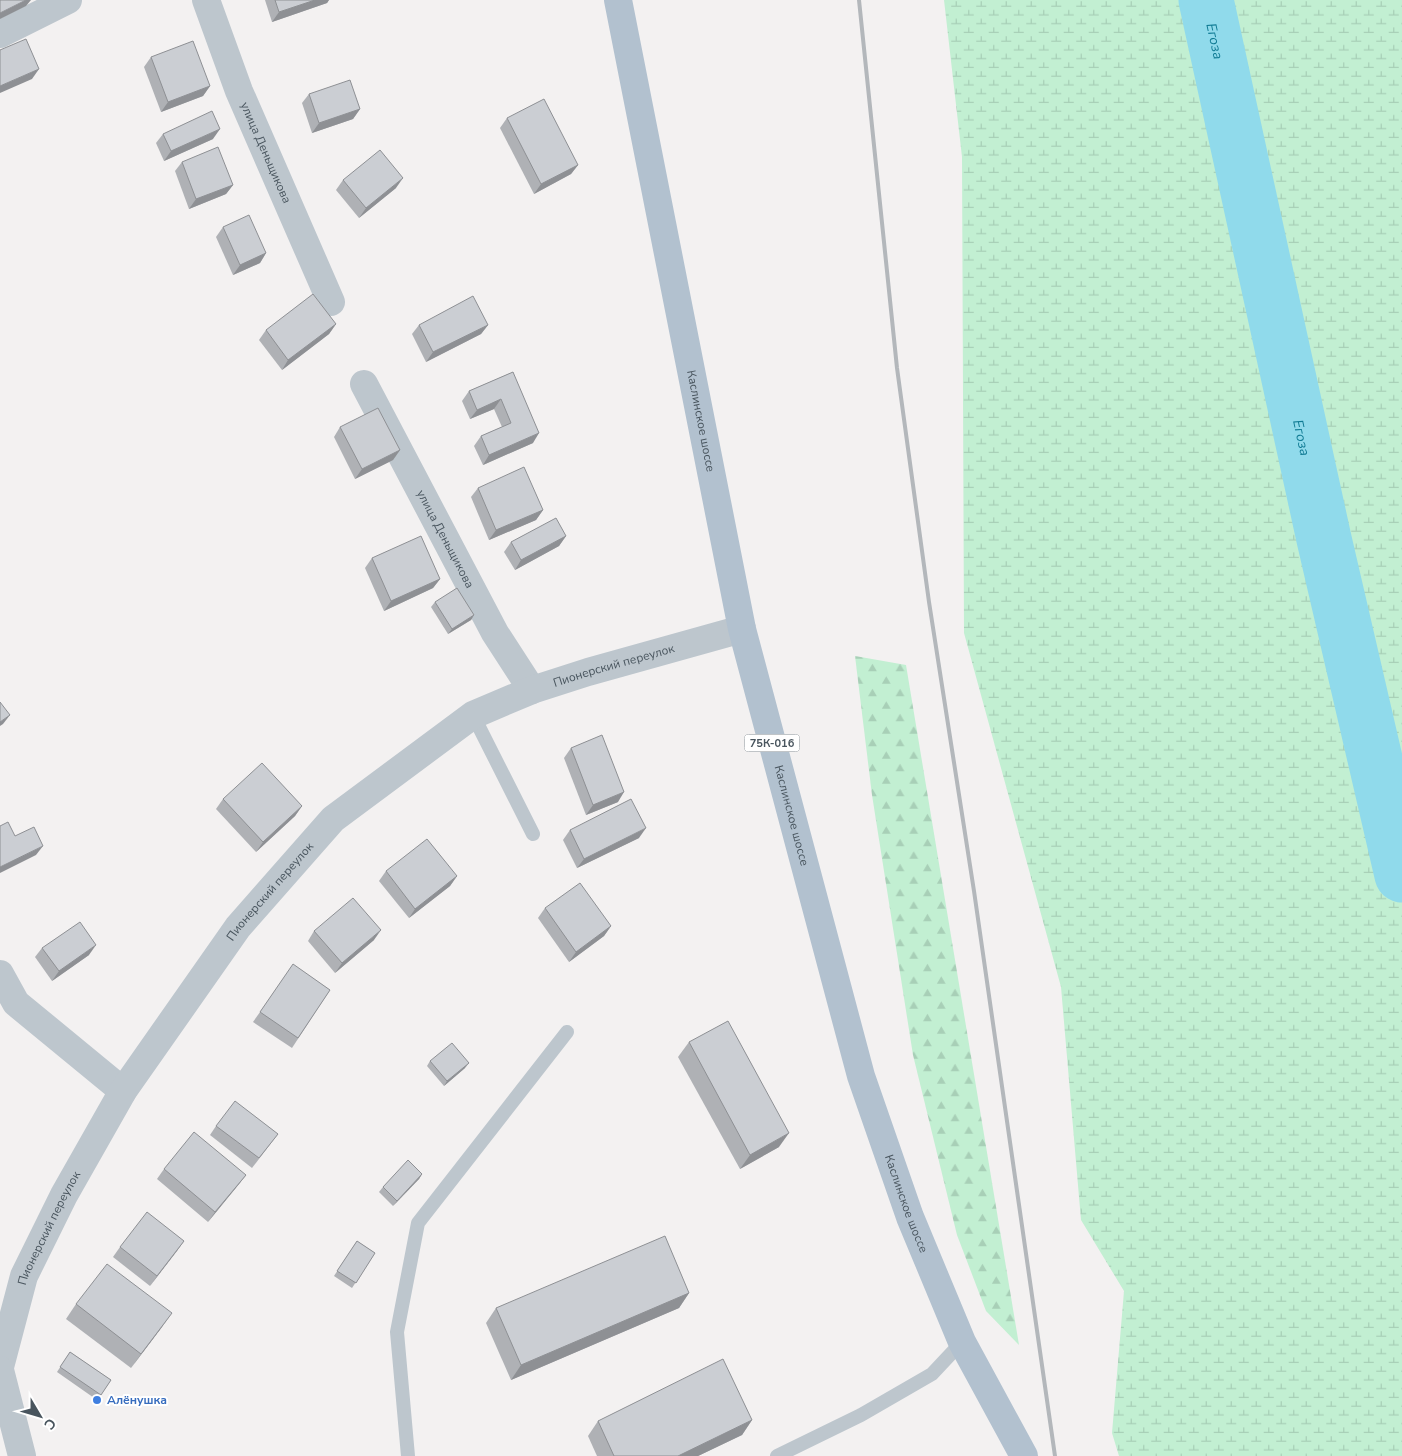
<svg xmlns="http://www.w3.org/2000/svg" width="1402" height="1456" font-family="'Nunito Sans',sans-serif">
<defs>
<pattern id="forest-firs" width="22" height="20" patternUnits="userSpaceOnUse" patternTransform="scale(1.25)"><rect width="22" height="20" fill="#c2efd2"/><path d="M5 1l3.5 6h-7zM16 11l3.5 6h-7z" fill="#a8cfb7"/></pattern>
<pattern id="wetland-marsh" width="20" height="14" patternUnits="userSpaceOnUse" patternTransform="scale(1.25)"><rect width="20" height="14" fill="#c2efd2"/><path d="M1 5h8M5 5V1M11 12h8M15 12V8" fill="none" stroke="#a8cfb7"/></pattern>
</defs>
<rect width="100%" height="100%" fill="#f3f1f1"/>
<!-- forest -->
<polygon fill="url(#forest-firs)" points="855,656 906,665 1019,1345 986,1311 957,1235 913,1055 872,795"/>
<!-- wetland -->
<polygon fill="url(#wetland-marsh)" points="944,0 1402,0 1402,1456 1119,1456 1112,1433 1124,1291 1081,1220 1061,987 964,633 962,157"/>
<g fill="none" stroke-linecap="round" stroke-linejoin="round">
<!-- river -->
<path stroke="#90daeb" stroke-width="55" id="s1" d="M 1206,0 L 1324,539 L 1402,875"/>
<!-- service -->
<g stroke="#bdc6cd" stroke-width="14">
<polyline points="473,715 533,834"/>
<polyline points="408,1456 397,1332 418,1223 567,1032"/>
<polyline points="777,1456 861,1415 932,1374 962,1342"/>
</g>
<!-- minor -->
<g stroke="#bdc6cd" stroke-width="28">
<path id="s2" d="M 206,0 L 239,91 L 331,302"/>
<polyline points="0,34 68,0"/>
<path id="s3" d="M 364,384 L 495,633 L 532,690"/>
<polyline points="0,974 16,1003 123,1091"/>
</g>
<!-- tertiary -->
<g stroke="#bdc6cd" stroke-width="28">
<path id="s4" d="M 0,1367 L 24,1276 L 64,1195 L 123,1091 L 238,927 L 333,819 L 473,715 L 532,690 L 588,672 L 742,629"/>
<polyline points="0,1370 22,1456"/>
</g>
<!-- primary -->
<path stroke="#b2c1cf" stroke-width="28" id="s5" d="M 618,0 L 742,629 L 861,1076 L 910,1217 L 962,1342 L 1024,1456"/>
<!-- rail -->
<polyline stroke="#b3b7bb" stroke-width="4" points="859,0 897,368 929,602 974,891 1055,1456"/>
</g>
<!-- wall -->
<g fill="#afb1b5">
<polygon points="265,0 329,0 327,3 272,22"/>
<polygon points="151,57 210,86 203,96 161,112 144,67"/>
<polygon points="309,94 360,109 353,119 312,133 302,103"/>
<polygon points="507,118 578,165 571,174 534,194 500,128"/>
<polygon points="163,134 213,139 164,161 156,143"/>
<polygon points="182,162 233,185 226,194 189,209 175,171"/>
<polygon points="343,180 396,188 359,218 336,190"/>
<polygon points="223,227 266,253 260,263 233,275 216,237"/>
<polygon points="336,324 329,334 282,370 259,340 266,330"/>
<polygon points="419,325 488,325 481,334 426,362 412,334"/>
<polygon points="513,372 533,443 483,465 474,446 481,436 502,427 494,409 470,419 462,401 469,391"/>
<polygon points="340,427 400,450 393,460 355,479 334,437"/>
<polygon points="478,488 543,510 536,520 489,540 471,497"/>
<polygon points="566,536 559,546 515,570 504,552 511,542"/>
<polygon points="372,558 440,579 433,588 384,611 365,568"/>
<polygon points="435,602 474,615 471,620 448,634 431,607"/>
<polygon points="571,748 618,802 586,815 564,758"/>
<polygon points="223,799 302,806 295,816 256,852 216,809"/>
<polygon points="570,830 639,838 577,868 563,840"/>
<polygon points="386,871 457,876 450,886 409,918 379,881"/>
<polygon points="545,908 611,926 604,936 569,962 538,918"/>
<polygon points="314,931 374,940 335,973 308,941"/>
<polygon points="42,948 89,955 52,981 35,957"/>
<polygon points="293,965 330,990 292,1048 253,1022"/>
<polygon points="689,1042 779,1147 740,1169 678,1057"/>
<polygon points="430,1061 465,1068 444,1086 427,1066"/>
<polygon points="216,1126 278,1134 252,1168 210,1135"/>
<polygon points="164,1169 246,1175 239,1184 208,1222 157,1179"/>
<polygon points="422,1174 419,1179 393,1206 379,1192 383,1187"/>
<polygon points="184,1241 150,1286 113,1257 120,1247"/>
<polygon points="357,1241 375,1253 352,1288 334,1276"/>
<polygon points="689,1293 679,1308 511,1380 486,1323 496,1308"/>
<polygon points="76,1304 162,1327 131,1368 66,1319"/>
<polygon points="70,1352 111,1380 97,1400 57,1372"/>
<polygon points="752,1420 742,1435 698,1456 597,1456 588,1436 598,1421"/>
</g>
<!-- shaded-wall -->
<g fill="#8e9094">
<polygon points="26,0 31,0 26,6 0,19 0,13"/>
<polygon points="315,0 329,0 327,3 272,22 279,12"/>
<polygon points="39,69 32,79 0,93 0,86"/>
<polygon points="210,86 203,96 161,112 168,102"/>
<polygon points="360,109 353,119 312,133 319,123"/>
<polygon points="220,129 213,139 164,161 171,151"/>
<polygon points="578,165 571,174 534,194 541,184"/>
<polygon points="403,178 396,188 359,218 366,208"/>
<polygon points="233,185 226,194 189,209 196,199"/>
<polygon points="266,253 260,263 233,275 240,265"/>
<polygon points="336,324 329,334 282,370 288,360"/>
<polygon points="488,325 481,334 426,362 433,352"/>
<polygon points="501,399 494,409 470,419 477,410"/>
<polygon points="539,433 533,443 483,465 489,455"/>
<polygon points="400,450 393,460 355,479 362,469"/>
<polygon points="543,510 536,520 489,540 496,530"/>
<polygon points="566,536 559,546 515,570 521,560"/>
<polygon points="440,579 433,588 384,611 391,601"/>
<polygon points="474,615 471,620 448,634 452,629"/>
<polygon points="10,715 3,724 0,726 0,722"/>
<polygon points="624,792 618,802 586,815 593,805"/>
<polygon points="302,806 295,816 256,852 263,842"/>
<polygon points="646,828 639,838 577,868 584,859"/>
<polygon points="43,846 36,855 0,873 0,867"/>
<polygon points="457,876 450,886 409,918 415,909"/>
<polygon points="611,926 604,936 569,962 576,952"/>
<polygon points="381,930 374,940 335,973 342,963"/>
<polygon points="96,945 89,955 52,981 59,971"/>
<polygon points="469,1063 465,1068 444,1086 447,1081"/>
<polygon points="789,1133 779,1147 740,1169 750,1155"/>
<polygon points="422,1174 419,1179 393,1206 397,1201"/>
<polygon points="246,1175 239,1184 208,1222 215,1212"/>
<polygon points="184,1241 177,1251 150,1286 157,1276"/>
<polygon points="689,1293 679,1308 511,1380 521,1365"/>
<polygon points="172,1313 162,1327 131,1368 141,1354"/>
<polygon points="752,1420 742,1435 698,1456 678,1456"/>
</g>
<!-- building -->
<g fill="#cbced3" stroke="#8e9094">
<polygon points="0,0 26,0 0,13"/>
<polygon points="275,0 315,0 279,12"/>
<polygon points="26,39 39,69 0,86 0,50"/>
<polygon points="193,41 210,86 168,102 151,57"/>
<polygon points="350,80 360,109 319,123 309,94"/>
<polygon points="544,99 578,165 541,184 507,118"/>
<polygon points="212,111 220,129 171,151 163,134"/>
<polygon points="218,147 233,185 196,199 182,162"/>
<polygon points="380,150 403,178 366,208 343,180"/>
<polygon points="249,215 266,253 240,265 223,227"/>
<polygon points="313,294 336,324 288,360 266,330"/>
<polygon points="473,296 488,325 433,352 419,325"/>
<polygon points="513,372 539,433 489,455 481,436 511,423 501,399 477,410 469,391"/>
<polygon points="378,408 400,450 362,469 340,427"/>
<polygon points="524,467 543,510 496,530 478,488"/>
<polygon points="556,518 566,536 521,560 511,542"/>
<polygon points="421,536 440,579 391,601 372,558"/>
<polygon points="457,588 474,615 452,629 435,602"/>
<polygon points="0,702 10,715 0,722"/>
<polygon points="602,735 624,792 593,805 571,748"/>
<polygon points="262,763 302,806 263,842 223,799"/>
<polygon points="631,799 646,828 584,859 570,830"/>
<polygon points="8,822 15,836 34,827 43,846 0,867 0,826"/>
<polygon points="427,839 457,876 415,909 386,871"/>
<polygon points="580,883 611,926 576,952 545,908"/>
<polygon points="353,898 381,930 342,963 314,931"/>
<polygon points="80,922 96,945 59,971 42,948"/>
<polygon points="293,964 330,990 298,1038 260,1012"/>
<polygon points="728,1021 789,1133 750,1155 689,1042"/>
<polygon points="452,1043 469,1063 447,1081 430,1061"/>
<polygon points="235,1101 278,1134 259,1158 216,1126"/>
<polygon points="194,1132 246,1175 215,1212 164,1169"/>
<polygon points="408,1160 422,1174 397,1201 383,1187"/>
<polygon points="147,1212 184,1241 157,1276 120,1247"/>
<polygon points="665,1236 689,1293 521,1365 496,1308"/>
<polygon points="357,1241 375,1253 356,1283 337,1271"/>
<polygon points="107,1264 172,1313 141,1354 76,1304"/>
<polygon points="70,1352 111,1380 101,1395 60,1367"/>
<polygon points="723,1359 752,1420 678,1456 614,1456 598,1421"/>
</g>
<!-- markers -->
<circle fill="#3f7fe0" stroke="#fff" stroke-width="2" cx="97" cy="1400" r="5"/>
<g text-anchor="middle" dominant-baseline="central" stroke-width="4" stroke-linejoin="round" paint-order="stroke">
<!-- shield labels -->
<rect fill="#fff" stroke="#80888e" stroke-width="1" x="744.5" y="734.5" width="55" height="17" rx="4"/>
<g font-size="11" font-weight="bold" fill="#49555e">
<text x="772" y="743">75К-016</text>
</g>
<!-- street labels -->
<g font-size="12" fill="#49555e" stroke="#fff">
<text stroke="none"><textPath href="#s2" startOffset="164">улица Деньщикова</textPath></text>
<text stroke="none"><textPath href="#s5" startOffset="429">Каслинское шоссе</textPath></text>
<text stroke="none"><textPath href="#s3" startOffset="175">улица Деньщикова</textPath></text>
<text stroke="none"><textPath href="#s4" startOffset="972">Пионерский переулок</textPath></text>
<text stroke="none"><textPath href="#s5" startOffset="834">Каслинское шоссе</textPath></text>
<text stroke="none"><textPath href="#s4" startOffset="552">Пионерский переулок</textPath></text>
<text stroke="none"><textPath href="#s5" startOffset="1239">Каслинское шоссе</textPath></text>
<text stroke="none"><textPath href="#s4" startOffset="148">Пионерский переулок</textPath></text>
</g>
<!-- shop labels -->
<g font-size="12" font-weight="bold" fill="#366cbe" stroke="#fff" text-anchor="start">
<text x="107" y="1400">Алёнушка</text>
</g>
<!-- water labels -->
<g font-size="14" font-style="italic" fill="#107b94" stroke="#fff">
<text stroke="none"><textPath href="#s1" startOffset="42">Егоза</textPath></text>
<text stroke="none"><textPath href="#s1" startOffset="448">Егоза</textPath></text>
</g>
</g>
<!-- north arrow -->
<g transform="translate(40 1416) rotate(128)" stroke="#ffffff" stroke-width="4" paint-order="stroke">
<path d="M0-4L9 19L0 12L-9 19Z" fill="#49555e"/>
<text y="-8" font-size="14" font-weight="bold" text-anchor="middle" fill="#49555e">С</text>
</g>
</svg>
